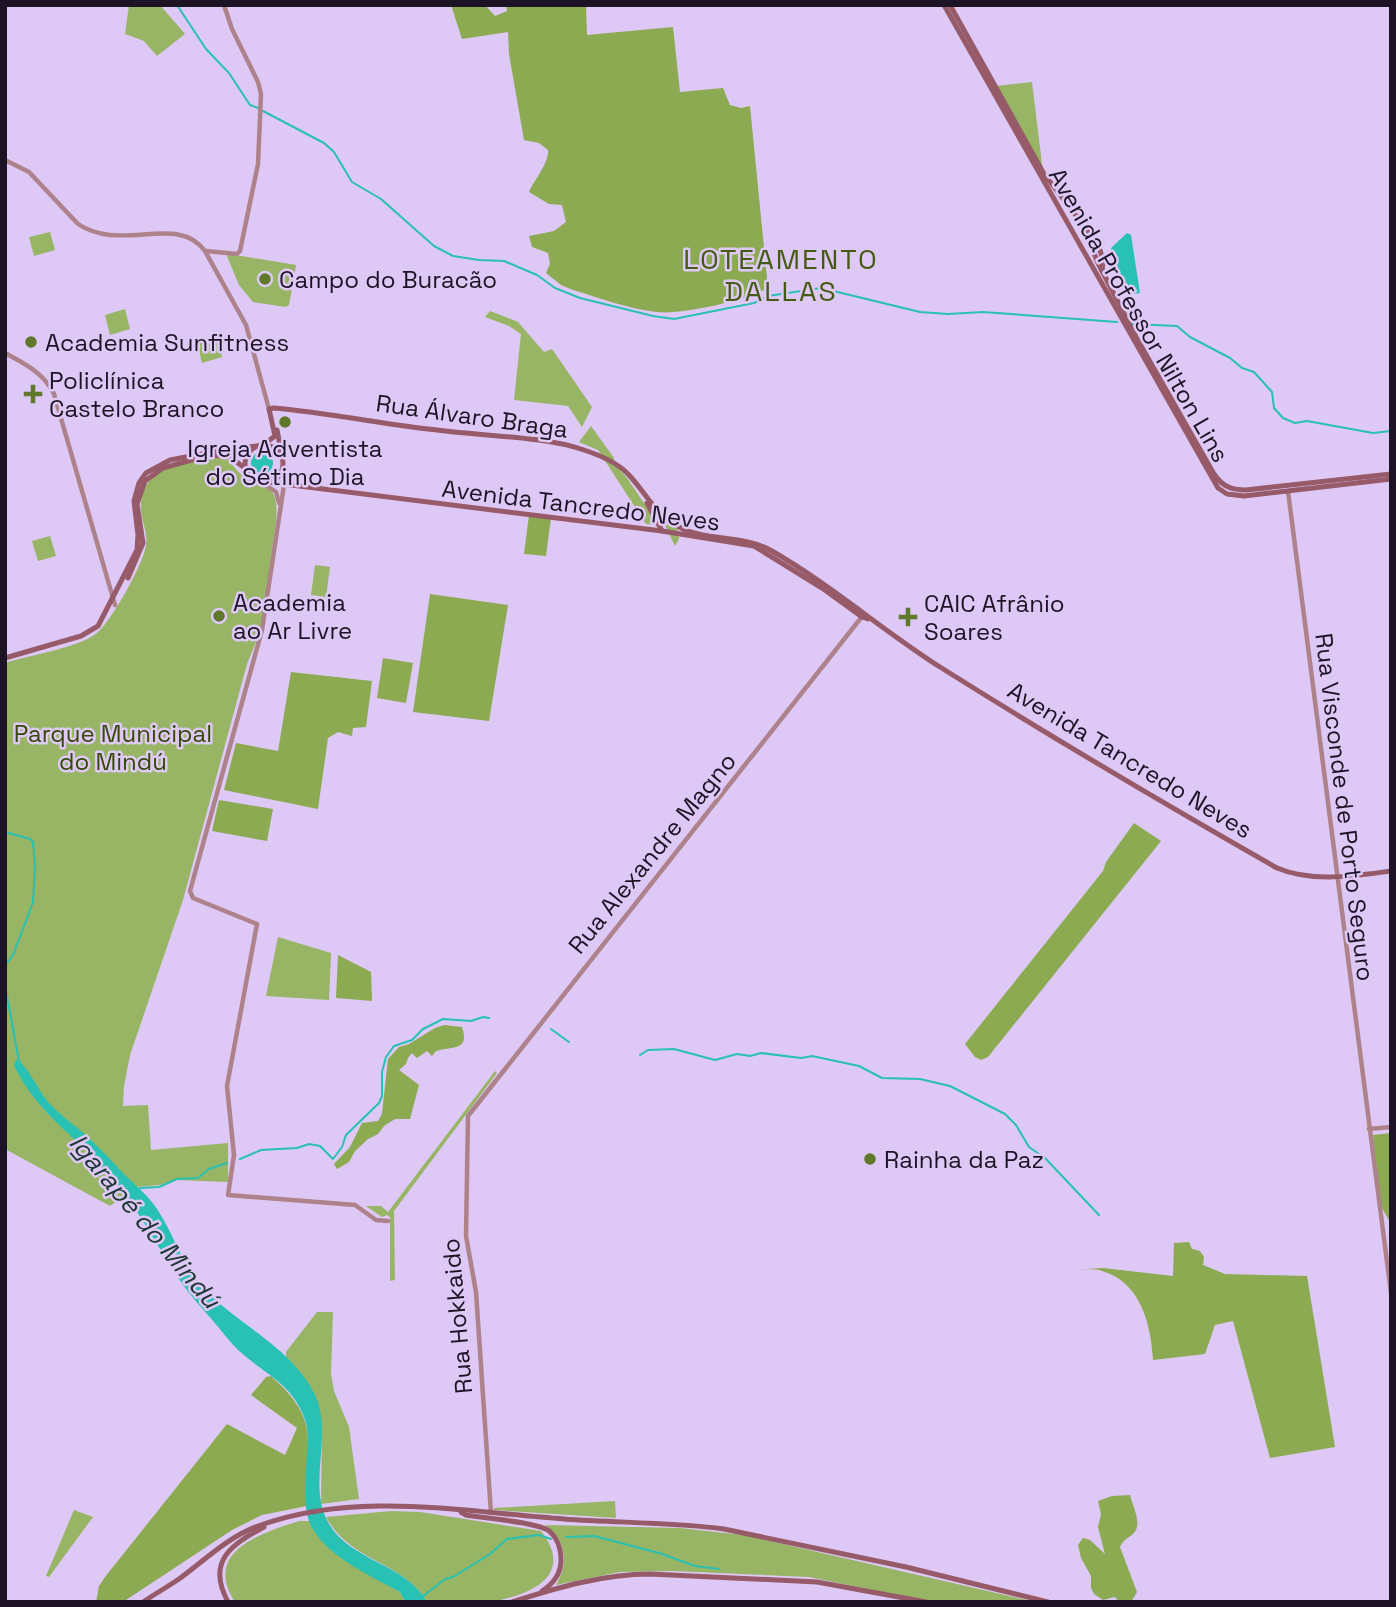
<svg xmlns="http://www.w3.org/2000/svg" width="1396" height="1607" font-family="'Space Grotesk',sans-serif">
<rect width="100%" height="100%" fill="#ddc8f6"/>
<!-- green -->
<g fill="#97b564">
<polygon points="129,5 160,5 185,34 157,56 144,41 125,34"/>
<polygon points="1032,82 1043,172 996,86"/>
<polygon points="50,232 55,250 34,256 29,237"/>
<polygon points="229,254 296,265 289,305 286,307 253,302 239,285 227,256"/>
<polygon points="125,309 130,329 110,335 105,315"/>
<polygon points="490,311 518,322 544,352 552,349 592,407 582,427 568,406 514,400 521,334 509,326 485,317"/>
<polygon points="217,337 222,357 202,363 197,342"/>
<polygon points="591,426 614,458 614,463 627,478 656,521 665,519 677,528 679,539 675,546 665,525 646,524 598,450 579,442"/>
<path d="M 215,455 L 224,456 C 232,464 239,474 248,480 C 254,484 258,485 264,486 C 278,491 277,509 276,521 L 261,630 L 247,664 L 183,900 L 130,1055 L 124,1086 L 123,1106 L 148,1105 L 151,1150 L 228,1143 L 228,1182 L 175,1180 L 160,1185 L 136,1187 L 110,1206 L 5,1149 L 5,663 C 30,655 78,648 97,633 C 111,622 144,563 146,545 C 148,532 141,520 141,508 C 140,467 184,461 215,455 Z"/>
<polygon points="50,536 56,556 38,561 32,541"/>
<polygon points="315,565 330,567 326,597 311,595"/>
<polygon points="278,937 331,953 329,1000 266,996"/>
<polygon points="495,1071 497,1073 394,1211 395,1280 390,1281 390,1217 387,1215 382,1217 366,1206 381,1206 388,1212"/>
<polygon points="317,1312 333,1312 331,1374 334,1391 349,1427 359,1499 321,1504 322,1424 302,1374 286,1357 286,1352"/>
<polygon points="615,1501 616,1518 494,1510 494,1508"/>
<polygon points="74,1510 93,1517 49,1577 46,1576"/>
<path d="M 391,1511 L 420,1512 L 541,1531 C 577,1577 527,1597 487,1602 C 468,1604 447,1602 427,1602 C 403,1561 350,1562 326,1517 Z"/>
<path d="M 299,1521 L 309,1521 L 319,1535 L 341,1558 L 400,1592 L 405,1602 L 235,1602 C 202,1552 261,1533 299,1521 Z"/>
<path d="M 545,1525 L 680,1528 L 743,1535 L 1036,1602 L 931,1602 L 809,1577 L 672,1571 L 620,1572 L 556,1585 C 570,1562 565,1540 545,1525 Z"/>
</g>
<!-- forest -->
<g fill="#8baa51">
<path d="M 451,5 L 485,5 L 495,16 L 507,11 L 506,5 L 586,5 L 587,35 L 673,27 L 680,92 L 723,88 L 730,105 L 741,108 L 750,106 L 768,288 C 746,300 683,315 657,312 C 629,309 600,298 573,290 L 561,285 L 546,273 L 550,264 L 548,253 L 532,247 L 529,236 L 554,231 L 566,222 L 562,205 L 549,204 L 529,192 C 535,179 549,163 548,150 L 539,143 L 524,140 L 509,54 L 508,32 L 462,39 Z"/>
<polygon points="529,515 551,518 546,556 524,554"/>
<polygon points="430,594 508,605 489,721 413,712"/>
<polygon points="383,658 413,663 406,703 377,698"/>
<polygon points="291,672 372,681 366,727 353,728 352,736 338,732 328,738 318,809 224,790 236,743 278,751"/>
<polygon points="219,800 273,809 267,841 212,831"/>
<polygon points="1134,823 1161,841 988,1057 981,1060 975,1057 965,1044 1103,871 1106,862"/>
<polygon points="338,955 371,972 372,1001 336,998"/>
<path d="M 444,1025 L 462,1027 C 470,1051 453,1046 436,1051 L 432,1056 L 427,1051 L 417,1058 L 412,1053 L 408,1058 L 406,1064 L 399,1070 L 419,1085 L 410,1119 L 395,1119 L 384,1126 L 378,1134 L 368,1139 L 355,1151 L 349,1162 L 337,1169 L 334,1164 L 350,1147 L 362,1123 L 378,1121 L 382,1114 L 388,1059 L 399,1047 L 409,1044 L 435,1028 Z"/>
<polygon points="1391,1133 1391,1224 1381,1206 1373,1135"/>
<path d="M 1189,1242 L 1192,1249 L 1200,1251 L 1204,1257 L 1203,1265 L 1225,1274 L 1307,1276 L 1335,1447 L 1270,1458 L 1233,1321 L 1215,1325 L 1205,1354 L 1153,1360 C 1151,1325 1141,1282 1102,1271 C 1093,1268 1080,1270 1070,1270 L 1103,1268 L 1173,1276 L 1174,1243 Z"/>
<path d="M 271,1376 C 325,1424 303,1443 307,1506 L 262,1515 L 232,1530 L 123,1602 L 96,1602 L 99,1586 L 105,1577 L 227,1424 L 285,1455 L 297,1428 L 251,1395 L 266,1377 Z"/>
<path d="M 1130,1495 C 1133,1507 1143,1525 1133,1534 C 1127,1539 1124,1539 1120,1547 L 1137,1592 L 1131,1602 L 1119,1602 L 1115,1597 L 1103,1600 L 1094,1594 L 1091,1588 L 1091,1576 L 1081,1558 L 1078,1545 L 1083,1538 L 1090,1540 L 1105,1554 L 1098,1527 L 1101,1514 L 1098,1501 L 1112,1496 Z"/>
</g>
<!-- water -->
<g fill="#28c1b3">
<polygon points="1127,233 1131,235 1140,293 1127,295 1111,248"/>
<circle cx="262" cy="463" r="11"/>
<path d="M 17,1059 C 30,1069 39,1093 51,1105 C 63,1118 79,1128 91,1140 C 103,1151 113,1163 124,1174 C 136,1186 148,1195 157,1209 C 177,1239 181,1267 209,1294 C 243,1327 294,1350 315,1395 C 334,1435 306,1485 329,1524 C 352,1562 405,1563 427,1602 L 405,1602 L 400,1592 C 371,1576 321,1554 309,1521 C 304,1506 305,1483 306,1467 C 308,1437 312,1424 293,1397 C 281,1380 260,1369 245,1356 C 235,1348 227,1338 219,1328 C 206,1312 190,1296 179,1279 C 155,1243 136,1205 108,1173 C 76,1137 34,1110 14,1065 Z"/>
</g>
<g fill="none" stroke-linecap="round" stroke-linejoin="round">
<!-- stream -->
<g stroke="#28c1b3" stroke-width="2">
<polyline points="177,5 206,49 229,73 250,105 258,108"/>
<polyline points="263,111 324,143 334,152 352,182 381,199 434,246 453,256 479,260 504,261 537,275 555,288 580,298 653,316 674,319 754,303 768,296 821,288 920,312 948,314 983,312 1117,322"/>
<polyline points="1132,324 1177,326 1190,337 1230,358 1242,368 1254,372 1272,392 1274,408 1283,418 1295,423 1307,421 1373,433 1391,431"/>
<polyline points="5,832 30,839 33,842 35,866 33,902 13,955 5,966"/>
<polyline points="5,985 19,1062"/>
<polyline points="551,1029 569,1042"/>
<polyline points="640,1055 648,1050 674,1049 715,1060 737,1054 750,1056 761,1053 801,1058 812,1056 859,1066 882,1078 920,1079 950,1086 1005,1114 1016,1125 1029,1147 1045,1158 1099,1215"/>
<polyline points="240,1159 261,1150 297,1148 309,1144 320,1146 333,1159 342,1147 346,1135 379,1103 382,1096 382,1072 386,1057 394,1046 412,1040 423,1029 443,1019 471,1021 483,1017 489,1018"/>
<polyline points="140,1188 159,1187 177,1179 198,1178 209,1169 227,1163"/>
<polyline points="566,1537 594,1536 659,1553 695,1566 719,1569"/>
<polyline points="422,1597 445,1579 453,1577 490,1554 507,1539 539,1535 551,1539"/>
</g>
<!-- tertiary -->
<g stroke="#ad828a" stroke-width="4.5">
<path d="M 5,160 L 29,172 L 78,224 C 121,253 177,213 205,251 L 246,325 L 269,409"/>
<polyline points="206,251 237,254 240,251 258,164 261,94 258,82 232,29 224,5"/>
<path d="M 5,353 C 25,364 44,373 54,394 L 115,605"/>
<polyline points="261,482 276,492 279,503"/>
<polyline points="284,485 262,630 190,891 193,898 257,924 227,1086 234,1155 228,1195 355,1205 376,1220 388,1221"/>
<polyline points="1288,491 1391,1293"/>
<polyline points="1369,1129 1391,1127"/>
<polyline points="491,1513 476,1292 466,1236 468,1116 864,614"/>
</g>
<!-- secondary -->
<g stroke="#975a68" stroke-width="5">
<polyline points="944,5 1218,488 1227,494 1244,496 1391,479"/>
<path d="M 950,5 L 1044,174 L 1081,222 L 1098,263 L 1136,337 L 1214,474 C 1222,486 1231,490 1246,490 L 1391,474"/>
<path d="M 1082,224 C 1095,230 1105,257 1102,271"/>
<polyline points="277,430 282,455"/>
<path d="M 263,445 L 275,436 L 269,409 L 274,408 C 329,413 383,424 437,430 C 480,436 544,436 584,450 C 599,455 617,462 628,474 C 647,494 653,512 679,527 C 707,542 742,534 772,551 C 831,585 882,630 940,667 C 1051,737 1163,803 1277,868 C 1313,883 1353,876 1391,871"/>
<circle cx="264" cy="464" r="19"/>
<polyline points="212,455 230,457 246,469"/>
<polyline points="267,482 662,531 754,546 822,588 862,617 868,619"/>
<polyline points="647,503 662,531"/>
<polyline points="128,578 143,543 137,504 145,481 163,468 199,458"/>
<polyline points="5,658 81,636 98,626 137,550 138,535 134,501 139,483 146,473 170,460 222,450 257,446"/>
<path d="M 461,1512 L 466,1515 C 485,1518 534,1522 548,1530 C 557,1537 561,1549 561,1560 C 561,1574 553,1584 542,1591"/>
<path d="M 143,1602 C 155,1594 167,1587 179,1579 C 205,1560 228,1537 258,1526 C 357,1490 463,1512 564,1519 C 618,1523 671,1522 724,1529 L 906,1567 L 1048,1602"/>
<path d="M 228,1602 C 206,1561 231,1545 264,1527"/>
<path d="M 512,1602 C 556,1588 603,1574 650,1574 L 817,1582 L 926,1602"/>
</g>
</g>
<!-- markers -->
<g fill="#5f782b" stroke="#ddc8f6" stroke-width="2.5">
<circle cx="265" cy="279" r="7"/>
<circle cx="31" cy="342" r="7"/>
<path d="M29.5 383.5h7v7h7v7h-7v7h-7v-7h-7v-7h7z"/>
<circle cx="285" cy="422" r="7"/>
<circle cx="219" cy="616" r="7"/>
<path d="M904.5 606.5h7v7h7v7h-7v7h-7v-7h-7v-7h7z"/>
<circle cx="870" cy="1159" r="7"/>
</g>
<g text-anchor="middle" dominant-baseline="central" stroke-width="5" stroke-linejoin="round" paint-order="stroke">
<!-- poi labels -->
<g font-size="24" fill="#1c1425" stroke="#ddc8f6" text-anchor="start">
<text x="279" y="279">Campo do Buracão</text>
<text x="45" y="342">Academia Sunfitness</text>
<text x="49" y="380">Policlínica<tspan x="49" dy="28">Castelo Branco</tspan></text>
<text x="285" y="448" text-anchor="middle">Igreja Adventista<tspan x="285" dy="28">do Sétimo Dia</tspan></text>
<text x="233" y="602">Academia<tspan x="233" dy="28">ao Ar Livre</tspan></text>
<text x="924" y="603">CAIC Afrânio<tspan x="924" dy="28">Soares</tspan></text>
<text x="884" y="1159">Rainha da Paz</text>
</g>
<!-- street labels -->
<g font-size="24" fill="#1c1425" stroke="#ddc8f6">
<text transform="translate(1139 315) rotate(60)">Avenida Professor Nilton Lins</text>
<text transform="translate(472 416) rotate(8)">Rua Álvaro Braga</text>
<text transform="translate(581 505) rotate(7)">Avenida Tancredo Neves</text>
<text transform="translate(1130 760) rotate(31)">Avenida Tancredo Neves</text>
<text transform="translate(1345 807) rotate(83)">Rua Visconde de Porto Seguro</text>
<text transform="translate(652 853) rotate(-51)">Rua Alexandre Magno</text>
<text transform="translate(457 1316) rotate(-95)">Rua Hokkaido</text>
</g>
<!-- park labels -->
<g font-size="24" fill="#354804" stroke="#ddc8f6">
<text x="113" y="733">Parque Municipal<tspan x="113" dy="28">do Mindú</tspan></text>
</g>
<!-- water labels -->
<g font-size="26" font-style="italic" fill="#203835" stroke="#ddc8f6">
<text transform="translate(145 1221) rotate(50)">Igarapé do Mindú</text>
</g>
<!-- quarter labels -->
<g font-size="28" letter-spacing="2" fill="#455b12" stroke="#ddc8f6">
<text x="781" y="259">LOTEAMENTO<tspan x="781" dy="32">DALLAS</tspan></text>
</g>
</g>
<!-- border -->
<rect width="1396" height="1607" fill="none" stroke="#1c1425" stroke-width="14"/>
</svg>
